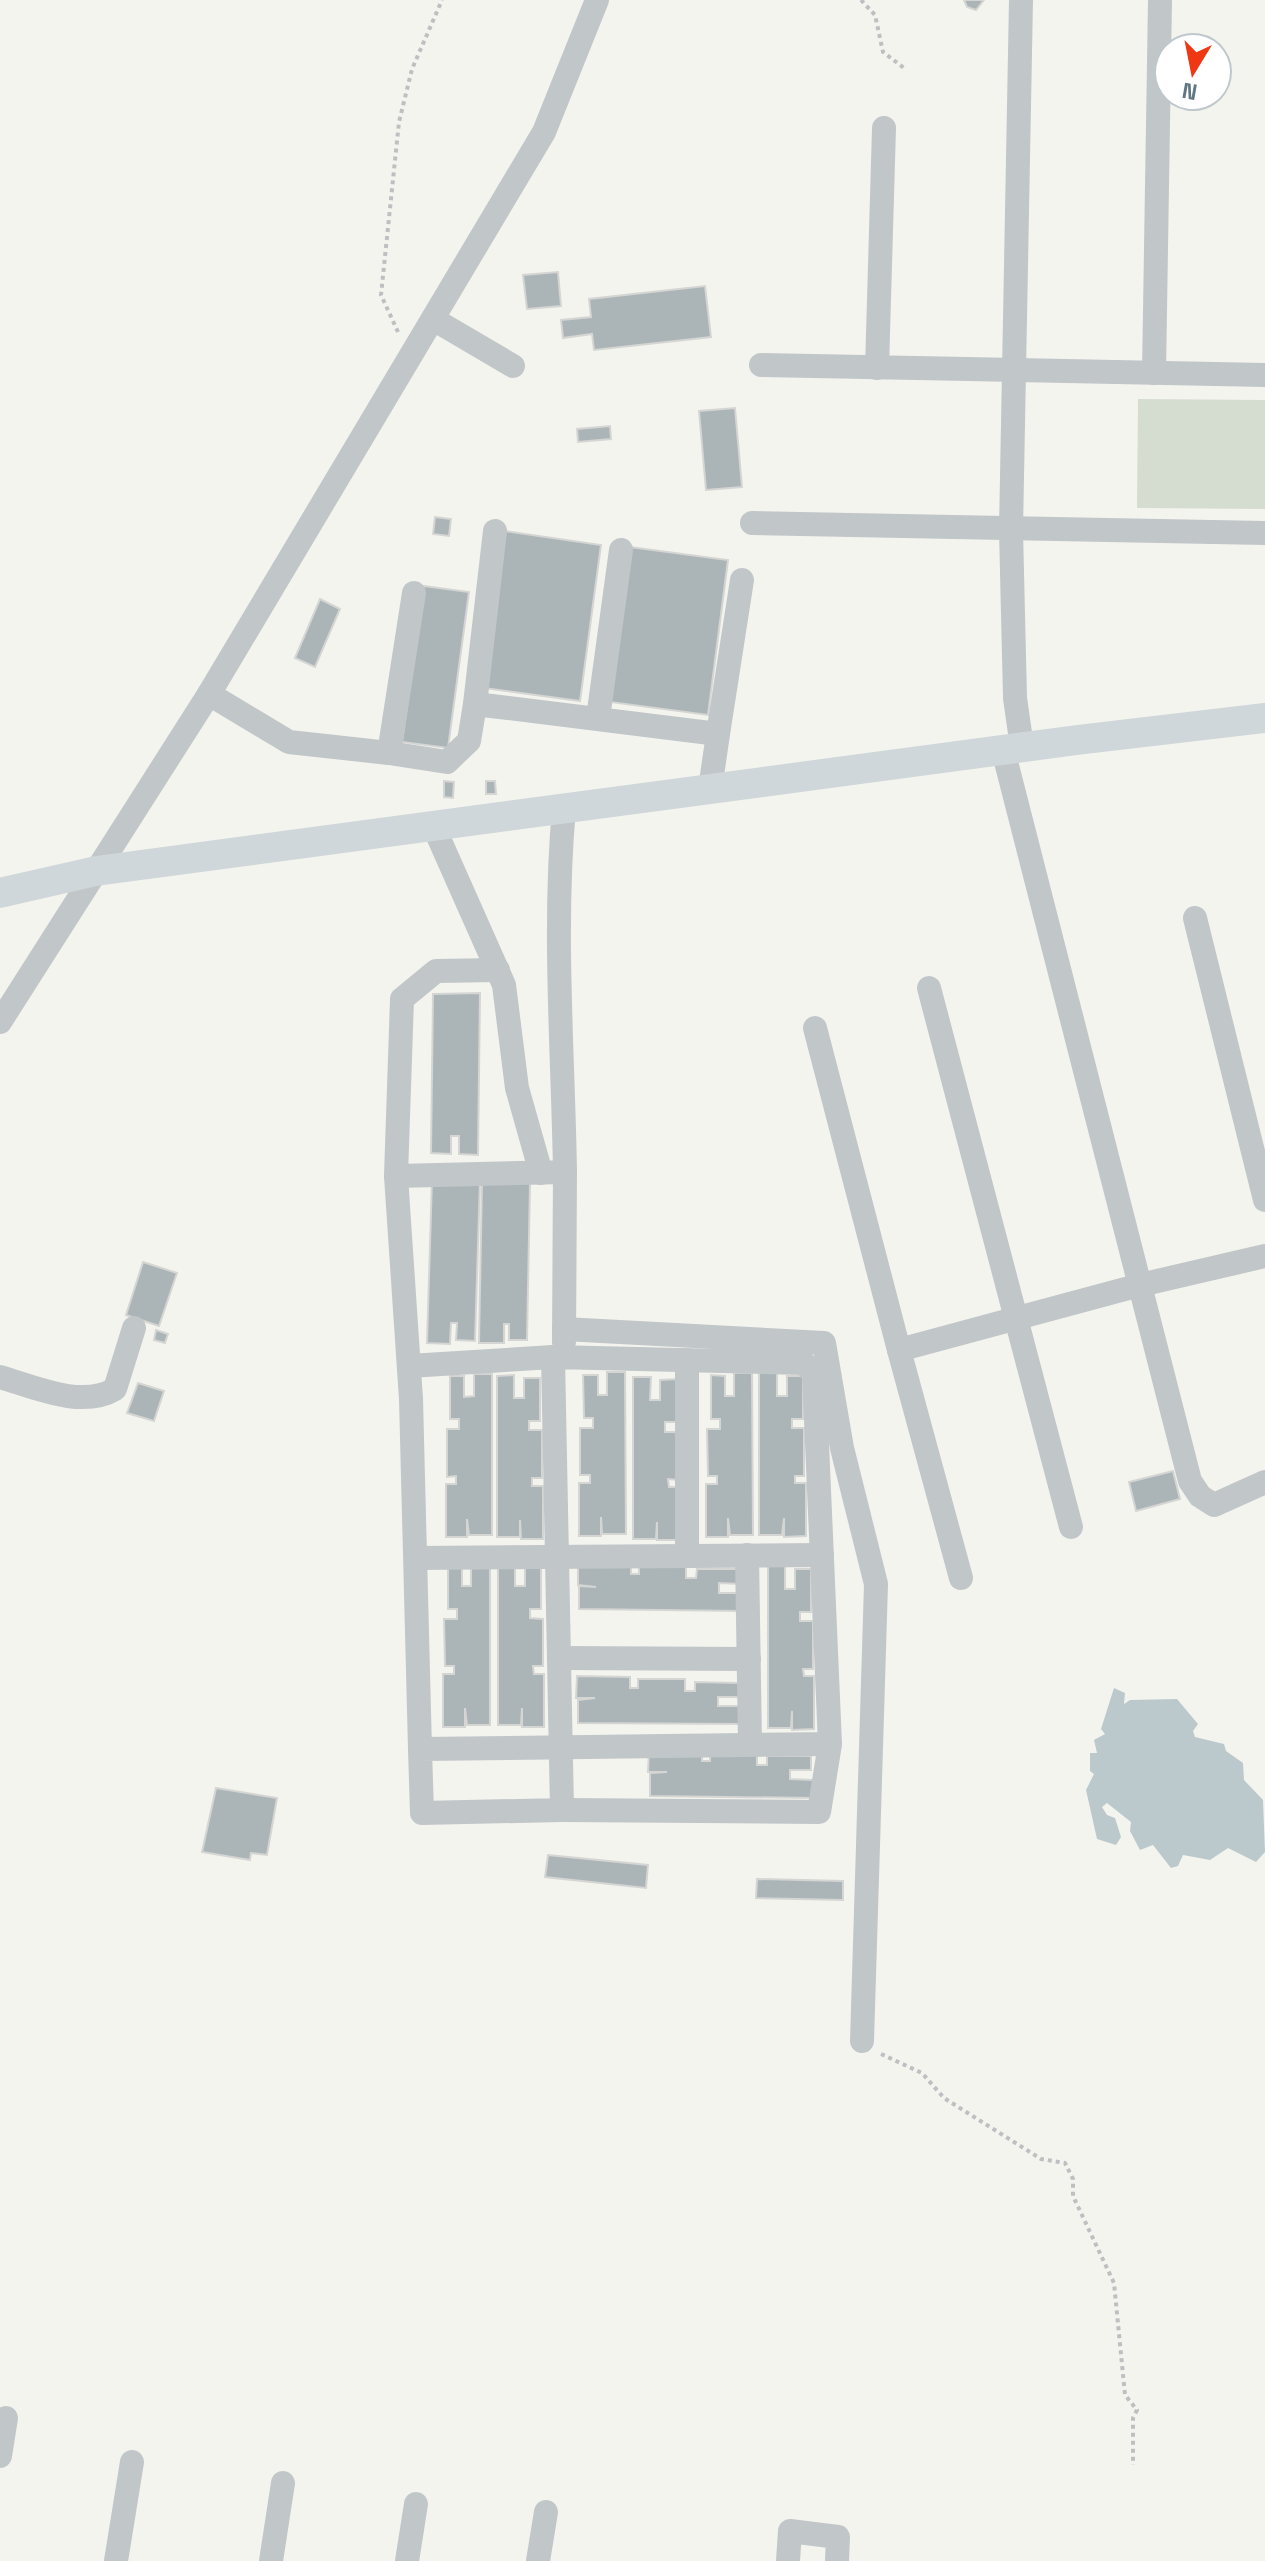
<svg xmlns="http://www.w3.org/2000/svg" width="1265" height="2561" font-family="'Space Grotesk',sans-serif">
<rect width="100%" height="100%" fill="#f4f4ef"/>
<!-- green -->
<polygon fill="#d5dcd0" points="1138,399 1265,400 1265,509 1137,508"/>
<!-- water -->
<polygon fill="#bbc9cd" points="1114,1688 1125,1693 1124,1704 1130,1700 1177,1699 1198,1724 1193,1731 1195,1737 1224,1744 1226,1751 1243,1763 1244,1780 1263,1800 1265,1852 1256,1862 1228,1848 1210,1860 1183,1855 1178,1866 1171,1868 1153,1845 1140,1850 1130,1831 1131,1822 1107,1803 1102,1807 1107,1815 1115,1818 1121,1837 1116,1845 1097,1839 1086,1790 1094,1774 1090,1771 1090,1753 1097,1753 1094,1740 1105,1734 1101,1729"/>
<!-- building -->
<g fill="#abb5b8" stroke="#d5d5d3" stroke-width="2">
<polygon points="984,0 976,10 967,7 964,0"/>
<polygon points="558,272 561,306 527,309 523,275"/>
<polygon points="705,286 711,337 594,350 592,334 563,338 561,320 591,317 589,299"/>
<polygon points="735,408 742,487 706,490 699,411"/>
<polygon points="610,426 611,439 578,442 577,429"/>
<polygon points="435,517 451,519 449,536 433,534"/>
<polygon points="505,531 601,545 580,701 484,688"/>
<polygon points="630,547 728,560 708,715 610,702"/>
<polygon points="424,586 469,592 448,748 402,742"/>
<polygon points="320,599 340,609 315,667 295,658"/>
<polygon points="444,781 454,782 453,798 444,797"/>
<polygon points="486,781 495,781 496,794 486,794"/>
<polygon points="480,993 478,1155 459,1154 459,1136 451,1136 451,1154 431,1153 433,994"/>
<polygon points="432,1179 480,1181 475,1341 456,1340 457,1323 451,1323 450,1344 427,1343"/>
<polygon points="482,1182 530,1183 527,1340 509,1340 509,1324 504,1324 504,1343 479,1343"/>
<polygon points="143,1262 177,1273 159,1326 126,1315"/>
<polygon points="156,1330 168,1334 165,1343 154,1340"/>
<polygon points="607,1372 625,1372 626,1534 602,1534 601,1517 601,1536 579,1536 579,1483 590,1483 590,1475 580,1475 580,1428 593,1428 593,1418 584,1418 583,1375 598,1375 598,1395 607,1395"/>
<polygon points="734,1373 752,1373 753,1535 730,1535 728,1518 728,1537 706,1537 706,1484 717,1484 717,1476 708,1476 707,1429 720,1429 720,1419 711,1419 711,1375 725,1376 725,1396 734,1396"/>
<polygon points="759,1373 777,1373 777,1396 787,1396 787,1376 803,1376 803,1419 792,1419 792,1428 804,1428 804,1476 795,1476 795,1483 806,1483 806,1536 784,1537 784,1518 782,1535 759,1535"/>
<polygon points="474,1374 492,1374 492,1535 469,1535 467,1519 467,1537 446,1537 446,1484 456,1484 456,1476 447,1477 447,1429 459,1429 459,1419 450,1419 450,1376 464,1376 464,1397 474,1396"/>
<polygon points="514,1375 514,1398 524,1398 524,1378 540,1378 540,1421 529,1421 529,1430 542,1430 542,1478 532,1478 532,1486 543,1486 543,1539 521,1539 520,1520 520,1537 497,1537 497,1376"/>
<polygon points="633,1377 651,1377 650,1400 660,1400 660,1380 676,1379 676,1422 665,1422 665,1432 678,1432 678,1480 668,1479 669,1487 679,1487 679,1540 657,1540 657,1522 656,1539 633,1539"/>
<polygon points="138,1383 164,1391 154,1421 127,1413"/>
<polygon points="1173,1471 1180,1499 1136,1511 1129,1482"/>
<polygon points="471,1563 490,1563 490,1725 467,1725 465,1708 465,1727 443,1727 443,1674 454,1674 454,1666 445,1666 444,1619 457,1619 457,1609 448,1609 448,1566 462,1566 462,1586 471,1586"/>
<polygon points="515,1563 515,1586 525,1586 525,1566 541,1566 541,1609 530,1609 530,1618 543,1619 543,1666 533,1666 534,1674 544,1674 544,1727 522,1727 522,1708 521,1725 498,1725 498,1564"/>
<polygon points="578,1563 631,1564 631,1574 639,1574 639,1565 686,1566 686,1578 696,1578 697,1569 740,1569 740,1584 719,1583 719,1593 742,1593 742,1611 579,1609 579,1586 596,1587 578,1585"/>
<polygon points="768,1566 785,1566 785,1589 795,1589 795,1569 811,1569 811,1612 800,1612 800,1621 813,1621 813,1669 803,1669 804,1676 814,1676 814,1729 792,1730 792,1711 791,1728 768,1728"/>
<polygon points="577,1676 630,1677 630,1688 638,1688 638,1679 685,1679 685,1691 695,1691 695,1682 739,1683 739,1697 718,1697 718,1706 741,1706 741,1724 578,1723 578,1700 595,1698 576,1698"/>
<polygon points="649,1750 702,1751 702,1761 710,1761 710,1752 757,1752 757,1765 767,1765 767,1756 811,1756 811,1770 790,1770 790,1779 813,1780 813,1798 650,1796 650,1773 667,1772 648,1772"/>
<polygon points="216,1788 277,1798 267,1855 251,1853 250,1860 202,1852"/>
<polygon points="548,1855 648,1865 646,1888 545,1877"/>
<polygon points="757,1879 843,1881 843,1900 756,1898"/>
</g>
<g fill="none" stroke-linecap="round" stroke-linejoin="round">
<!-- path -->
<g stroke="#bdbfc1" stroke-width="4" stroke-dasharray="4 4" stroke-linecap="butt">
<polyline points="861,0 875,15 883,52 904,68"/>
<polyline points="398,332 381,295 399,122 412,69 442,0"/>
<polyline points="881,2054 922,2073 944,2098 1041,2159 1065,2163 1073,2179 1073,2196 1114,2283 1125,2395 1137,2410 1133,2418 1133,2465"/>
</g>
<!-- minor -->
<g stroke="#c1c6c8" stroke-width="24">
<polyline points="1021,0 1011,530 1015,698 1022,747"/>
<polyline points="433,319 513,366"/>
<polyline points="761,365 1265,375"/>
<polyline points="877,368 884,128"/>
<polyline points="1154,373 1160,0"/>
<polyline points="752,523 1265,533"/>
<polyline points="209,694 289,742 389,753 414,593"/>
<polyline points="475,704 495,531"/>
<polyline points="598,718 621,550"/>
<polyline points="718,734 742,580"/>
<polyline points="1003,750 1190,1481 1200,1496 1214,1505 1265,1482"/>
<polyline points="389,753 447,762 469,741 475,704 508,708 718,734 710,789"/>
<polyline points="433,825 504,985 517,1088 541,1173"/>
<polyline points="1195,918 1265,1200"/>
<polyline points="929,988 1071,1527"/>
<polyline points="0,1022 209,694 544,132 597,0"/>
<polyline points="815,1028 899,1350 1140,1285 1265,1256"/>
<path d="M 396,1176 L 565,1172 C 563,1051 553,930 564,808"/>
<polyline points="564,1329 824,1343 842,1448 876,1584 862,2041"/>
<polyline points="564,1342 565,1172"/>
<polyline points="899,1350 961,1578"/>
<polyline points="687,1360 687,1555"/>
<polyline points="409,1366 553,1357"/>
<path d="M 0,1377 C 34,1387 82,1409 115,1389 L 134,1328"/>
<polyline points="747,1555 750,1744"/>
<polyline points="416,1558 822,1555"/>
<polyline points="559,1658 749,1659"/>
<path d="M 420,1749 L 422,1813 L 562,1810 C 559,1659 556,1508 553,1357 L 804,1363 L 814,1374 L 830,1744 C 693,1745 556,1747 420,1749 L 411,1399 L 396,1176 L 402,999 L 436,971 L 498,970"/>
<polyline points="562,1810 819,1812 830,1744"/>
<polyline points="0,2456 6,2418"/>
<polyline points="116,2561 132,2462"/>
<polyline points="271,2561 283,2483"/>
<polyline points="407,2561 416,2504"/>
<polyline points="538,2561 546,2512"/>
<polyline points="788,2561 790,2531 838,2537 837,2561"/>
</g>
<!-- major -->
<polyline stroke="#d0d7da" stroke-width="30" points="0,893 96,871 1077,740 1265,718"/>
</g>
<!-- north arrow -->
<g transform="translate(1193 72) rotate(190)"><circle r="38" fill="#ffffff" stroke="#c0c8cd" stroke-width="2"/>
<path d="M0-6L14 30L0 20L-14 30Z" fill="#f03714"/>
<text y="-12" font-size="22" font-weight="bold" text-anchor="middle" fill="#617683">N</text>
</g>
</svg>
